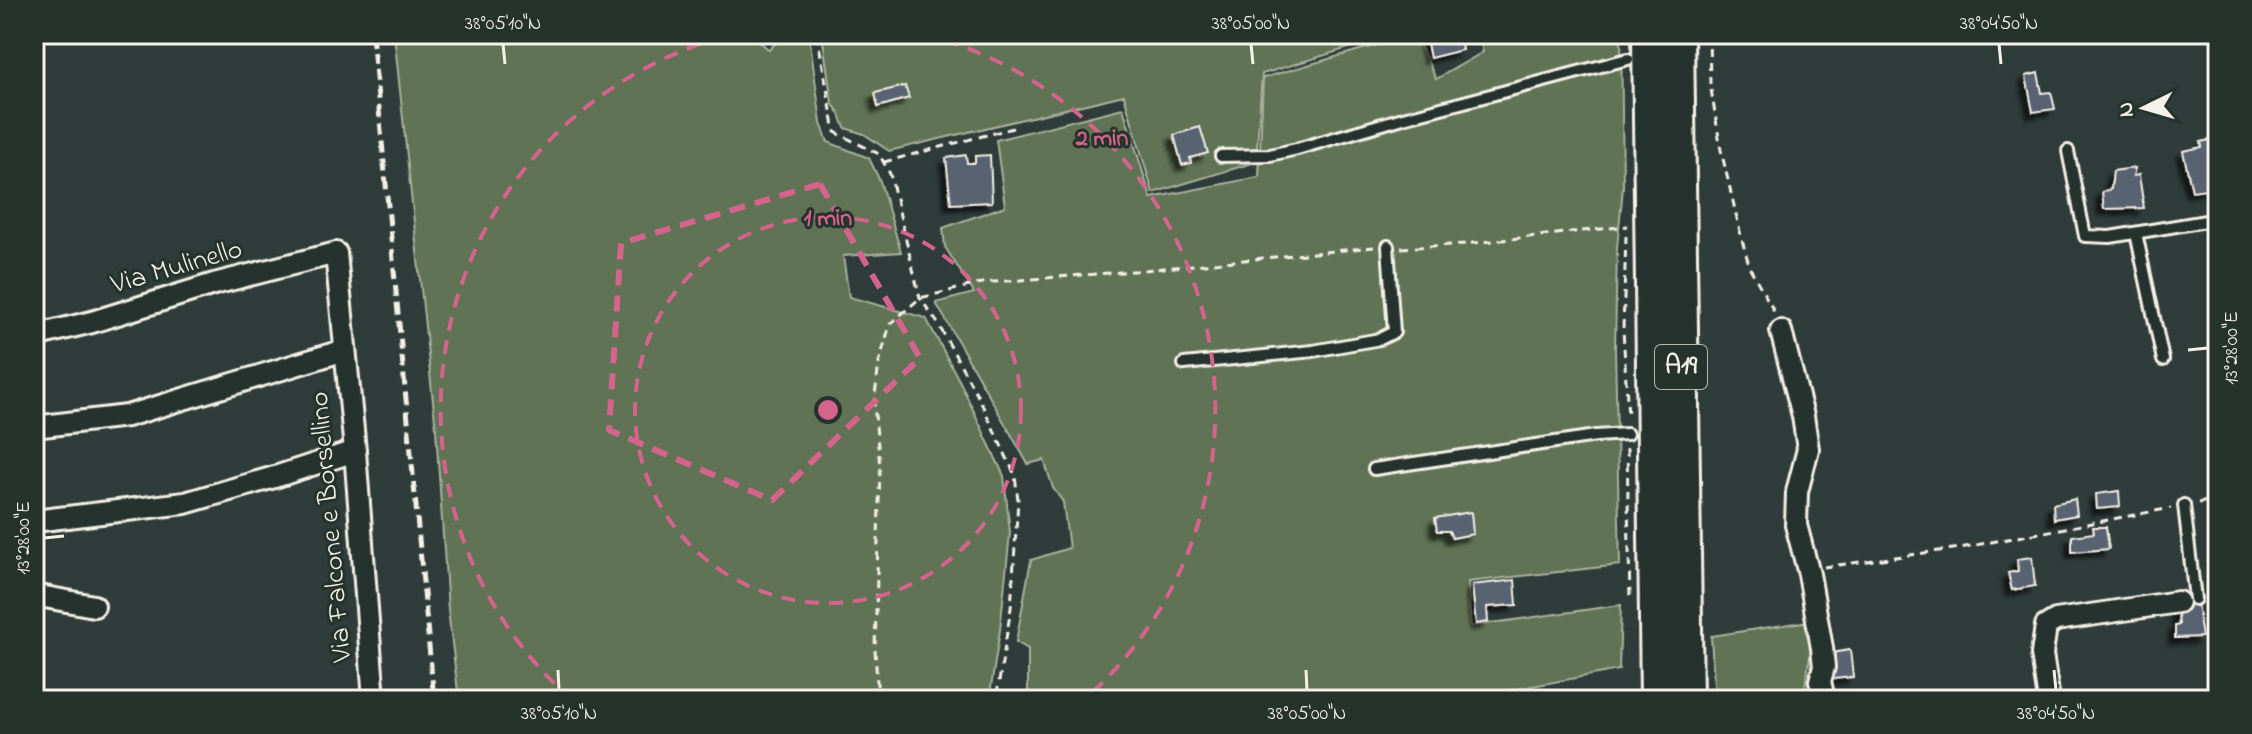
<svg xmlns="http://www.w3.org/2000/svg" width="2252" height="734" font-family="'Indie Flower',sans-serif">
<defs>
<filter id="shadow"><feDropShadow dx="-6" dy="6" stdDeviation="2" flood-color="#0009"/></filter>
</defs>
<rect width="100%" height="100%" fill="#303c3a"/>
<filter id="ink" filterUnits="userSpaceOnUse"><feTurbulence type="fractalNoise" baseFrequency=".0125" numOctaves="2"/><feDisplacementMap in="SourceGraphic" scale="16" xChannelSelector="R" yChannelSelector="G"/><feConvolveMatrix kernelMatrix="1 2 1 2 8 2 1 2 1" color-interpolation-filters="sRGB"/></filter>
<g filter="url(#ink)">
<!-- green -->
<g fill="#617355" stroke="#aab29e" stroke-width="2">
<polygon points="394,34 752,34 769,50 784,34 809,34 821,123 828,142 869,158 880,181 901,252 843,256 849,297 926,318 960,382 1004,476 1010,533 1000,630 989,700 459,700 448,610 436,430"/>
<polygon points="822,34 1395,34 1262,74 1256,162 1153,193 1124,95 889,151 864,134 845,128 840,114 832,103"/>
<polygon points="1415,34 1436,79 1483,52 1478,34 1621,34 1623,187 1617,248 1615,349 1620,565 1468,582 1471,626 1621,605 1619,670 1511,690 1471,700 1028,700 1028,649 1016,642 1031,560 1069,548 1063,502 1053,488 1044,460 1028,464 936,303 974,293 945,247 943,228 1005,206 996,140 1123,108 1151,198 1259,177 1263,78"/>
<polygon points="1816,620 1805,686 1809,700 1715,700 1711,636"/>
</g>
<!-- building -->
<g fill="#596270" stroke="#f4f1e8" stroke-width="2" filter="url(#shadow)">
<polygon points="1425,34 1460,34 1462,50 1430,58"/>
<polygon points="2038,73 2042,93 2051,92 2055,109 2033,112 2026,76"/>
<polygon points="905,86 909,98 878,107 875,93"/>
<polygon points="1200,127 1208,153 1190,158 1191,163 1182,165 1174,135"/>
<polygon points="2218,138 2218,176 2211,177 2214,188 2192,191 2183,151 2202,147 2201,142"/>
<polygon points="966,155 967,163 975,163 975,156 990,155 992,202 951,204 946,158"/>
<polygon points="2135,168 2133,176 2139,175 2144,208 2104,209 2102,192 2111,189 2113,171"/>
<polygon points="2119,491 2120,507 2097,509 2096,494"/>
<polygon points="2075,499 2077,515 2054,519 2053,504"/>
<polygon points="1471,512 1473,534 1452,538 1449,531 1437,531 1435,518"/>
<polygon points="2093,527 2106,527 2109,549 2072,552 2072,536 2094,533"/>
<polygon points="2032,557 2035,586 2012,590 2008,573 2018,571 2017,559"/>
<polygon points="1515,580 1517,605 1487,607 1488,622 1476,624 1472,585"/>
<polygon points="2185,594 2187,605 2197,603 2202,637 2175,638 2175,626 2179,625 2176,596"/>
<polygon points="1850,650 1853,677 1833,679 1831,653"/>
</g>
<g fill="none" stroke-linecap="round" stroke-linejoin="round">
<defs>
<g id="lane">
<polyline points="2068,151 2085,236 2110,237 2218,219"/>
<polyline points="1221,156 1270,155 1297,149 1403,118 1628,59"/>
<polyline points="2136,233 2163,360"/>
<polyline points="1184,364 1313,351 1380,339 1394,332 1388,246"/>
<polyline points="1374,469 1596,436 1627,434"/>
<polyline points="2184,505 2195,599"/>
</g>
<g id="street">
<polyline points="1781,331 1803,416 1808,449 1797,492 1796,525 1809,574 1822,648 1824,667 1820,681 1824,700"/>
<polyline points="34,336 92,322 214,284 336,253 355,451 374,700"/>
<polyline points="34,427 127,416 345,350"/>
<polyline points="34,521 185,503 278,476 355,451"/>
<polyline points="34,595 94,606"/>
<polyline points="2049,700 2042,654 2046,626 2056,620 2178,602"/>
</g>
<g id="highway">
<polyline points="1650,34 1658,700"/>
<polyline points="1676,34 1685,700"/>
</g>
</defs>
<!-- lane casing -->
<use href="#lane" stroke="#f4f1e8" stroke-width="16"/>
<!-- street casing -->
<use href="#street" stroke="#f4f1e8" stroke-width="26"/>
<!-- highway casing -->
<use href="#highway" stroke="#f4f1e8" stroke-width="40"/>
<!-- path -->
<g stroke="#f4f1e8" stroke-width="3" stroke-dasharray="8 6" stroke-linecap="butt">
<polyline points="817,34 835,132 879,154 890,174 920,298 937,322 979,398 1015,475 1018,500 1011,608 996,700"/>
<polyline points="1709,34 1710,83 1721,150 1742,240 1750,268 1776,315"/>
<polyline points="884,162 1013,128"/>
<polyline points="1626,236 1623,329 1628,417"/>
<polyline points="1401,248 1465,244 1628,226"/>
<polyline points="1627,448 1630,601"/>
<polyline points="2198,503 2218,499"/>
<polyline points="1824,567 1960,548 2171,508"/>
<polyline points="878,700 875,649 880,467 874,404 879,363 890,324 920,298 982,283 1134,271 1374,247"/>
<polyline points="1631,700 1631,688"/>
</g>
<!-- lane -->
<use href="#lane" stroke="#26332d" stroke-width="10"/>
<!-- street -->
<use href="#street" stroke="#26332d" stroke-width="20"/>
<!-- highway -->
<use href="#highway" stroke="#26332d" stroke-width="34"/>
<!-- rail -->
<polyline stroke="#f4f1e8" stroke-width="5" stroke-dasharray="12 6" stroke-linecap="butt" points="372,34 434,700"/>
</g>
</g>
<!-- marked area -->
<path fill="none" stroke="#d4648c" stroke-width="6" stroke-dasharray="16 10" stroke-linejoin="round" d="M 820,184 L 920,358 L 772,500 L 609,430 L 621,243 Z"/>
<!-- ticks -->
<path fill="none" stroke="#f4f1e8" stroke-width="3" d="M 503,44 L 505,64M 1251,44 L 1253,64M 1999,44 L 2001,64M 2188,350 L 2208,348M 44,538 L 64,536M 558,670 L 559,690M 1306,670 L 1307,690M 2054,670 L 2056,690"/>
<!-- distance rings -->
<g fill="none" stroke="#d4648c" stroke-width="4" stroke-dasharray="14 10">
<circle cx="828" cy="410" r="193"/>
<path d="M572 700A387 387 0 0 1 734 34M922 34A387 387 0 0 1 1084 700"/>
</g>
<g text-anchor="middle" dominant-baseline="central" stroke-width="6" stroke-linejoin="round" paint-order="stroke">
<!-- shield labels -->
<rect fill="#26332d" stroke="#b6b8b0" stroke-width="2" x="1655" y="345" width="52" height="44" rx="6"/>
<g font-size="26" font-weight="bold" fill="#f4f1e8">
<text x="1681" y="367">A19</text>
</g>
<!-- street labels -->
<g font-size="28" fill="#f4f1e8" stroke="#26332d">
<text transform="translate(177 268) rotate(-16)">Via Mulinello</text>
<text transform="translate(332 527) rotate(-95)">Via Falcone e Borsellino</text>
</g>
</g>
<circle cx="828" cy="410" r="12" fill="#d4648c" stroke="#26332d" stroke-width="4"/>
<g font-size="24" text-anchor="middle" font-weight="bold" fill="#d4648c" stroke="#26332d" stroke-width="6" stroke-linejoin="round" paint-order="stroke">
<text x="1102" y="145">2 min</text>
<text x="828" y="225">1 min</text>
</g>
<!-- margin -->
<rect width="2252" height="734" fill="none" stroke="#26332d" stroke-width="88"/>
<!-- north arrow -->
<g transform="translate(2144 108) rotate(265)" stroke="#26332d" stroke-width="6" paint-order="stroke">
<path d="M0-6L14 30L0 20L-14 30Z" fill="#f4f1e8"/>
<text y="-12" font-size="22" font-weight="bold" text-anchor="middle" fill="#f4f1e8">N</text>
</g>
<rect x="44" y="44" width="2164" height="646" fill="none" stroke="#f4f1e8" stroke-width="3"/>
<g font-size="20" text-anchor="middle" fill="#f4f1e8">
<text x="503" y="29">38°05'10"N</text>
<text x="1251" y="29">38°05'00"N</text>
<text x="1999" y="29">38°04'50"N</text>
<text transform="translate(2230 348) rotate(-90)" y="7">13°28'00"E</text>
<text transform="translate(22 538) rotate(-90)" y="7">13°28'00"E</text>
<text x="559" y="719">38°05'10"N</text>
<text x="1307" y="719">38°05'00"N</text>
<text x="2056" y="719">38°04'50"N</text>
</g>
</svg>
